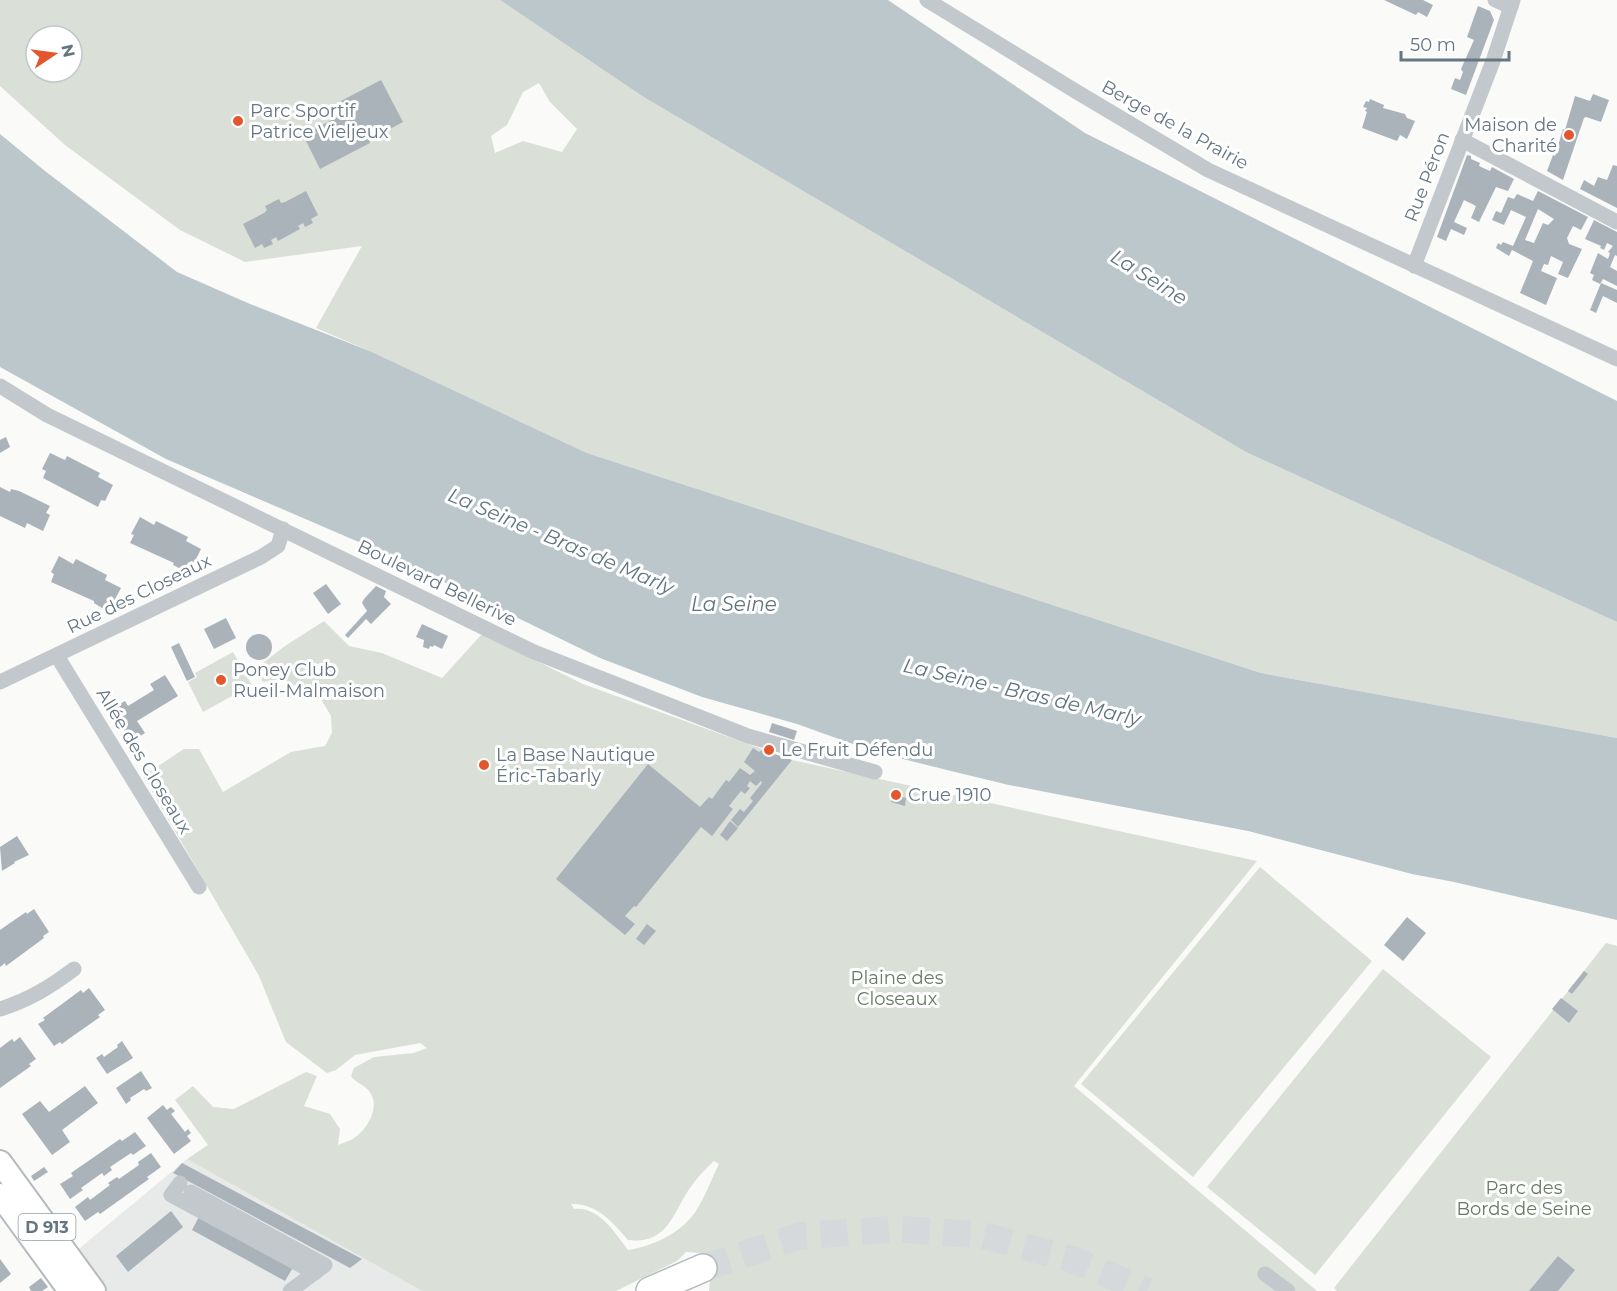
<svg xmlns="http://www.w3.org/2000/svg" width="1617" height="1291" font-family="Montserrat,sans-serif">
<rect width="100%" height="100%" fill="#fafaf8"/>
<!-- built -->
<polygon fill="#e8e9e9" points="187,1159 422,1291 102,1291 75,1252"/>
<!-- green -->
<g fill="#dadfd7" fill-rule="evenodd">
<path d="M 0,0 L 500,0 L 642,96 L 1246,452 L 1617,622 L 1617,738 L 1261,673 L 587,453 L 372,352 L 316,328 L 362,246 L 245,262 L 180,230 L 65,145 L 0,86 ZM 36,36 L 72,36 L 72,72 L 36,72 ZM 539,83 L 550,102 L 577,129 L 562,152 L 523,141 L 495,153 L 491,136 L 507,125 L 523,92 Z"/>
<path d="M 324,621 L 349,646 L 382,653 L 442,678 L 482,634 L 583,684 L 792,760 L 1257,861 L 1074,1086 L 1317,1291 L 709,1291 L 710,1278 L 702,1253 L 686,1252 L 677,1261 L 616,1291 L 422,1291 L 187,1159 L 208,1145 L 175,1100 L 193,1086 L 213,1107 L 234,1109 L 306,1072 L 317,1076 L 304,1106 L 330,1114 L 340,1129 L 338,1145 C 342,1143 347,1142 351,1140 C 366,1132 382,1107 369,1091 C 364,1084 355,1083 351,1076 L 354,1068 L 374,1057 L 414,1053 L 427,1048 L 420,1043 L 355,1055 L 336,1070 L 327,1073 L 286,1042 L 258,974 L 143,776 L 184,749 L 199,749 L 223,792 L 291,752 L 325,746 L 332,733 L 331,716 L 321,699 L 282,679 L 263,682 L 255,669 L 285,646 ZM 714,1161 L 719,1164 C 711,1180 705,1197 696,1211 C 681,1233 654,1246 628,1250 C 615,1233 599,1206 574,1209 L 571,1204 C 596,1203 613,1222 628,1240 C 665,1244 671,1219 686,1194 C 694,1181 704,1170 714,1161 Z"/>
<polygon points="233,652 252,685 203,712 188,682 197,677 195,673"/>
<polygon points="1260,867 1372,961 1193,1177 1081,1084"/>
<polygon points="1606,943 1617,946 1617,1291 1337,1291 1334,1288"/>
<polygon points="1383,969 1491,1057 1315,1275 1207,1187"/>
</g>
<!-- water -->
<g fill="#bbc7cb">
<polygon points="500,0 888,0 1085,133 1617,401 1617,622 1246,452 642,96"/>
<polygon points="0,134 45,171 177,272 250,304 372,352 587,453 1261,673 1617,738 1617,920 1454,882 1412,874 1248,831 1009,785 955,772 875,752 797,724 702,697 600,658 382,552 166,459 0,367"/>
</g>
<!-- building -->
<g fill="#aab3b9" fill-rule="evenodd">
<polygon points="1384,0 1423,0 1433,5 1427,17 1418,12 1416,15"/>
<polygon points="1478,6 1490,11 1494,20 1466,95 1451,89 1455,78 1460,80 1463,72 1461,69 1474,40 1467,37"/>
<polygon points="381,80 403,122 369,140 370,143 320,169 303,135 347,112 341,101"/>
<polygon points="1593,94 1609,100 1601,122 1586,117 1584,118 1563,180 1547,171 1553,155 1555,156 1563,129 1565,130 1575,96 1590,101"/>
<polygon points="1370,99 1384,105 1383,108 1405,114 1407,118 1415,121 1407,139 1400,135 1397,141 1362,128 1367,112 1365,111 1367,108 1363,107 1366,101 1369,102"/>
<polygon points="1467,155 1471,156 1471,159 1480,163 1479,166 1490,171 1492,167 1514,179 1508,191 1496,187 1479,222 1471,218 1476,206 1464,200 1454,222 1467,228 1464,235 1451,229 1446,241 1437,237"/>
<polygon points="1613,165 1617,166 1617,208 1580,189 1584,180 1594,186 1598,177 1607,180"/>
<polygon points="306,191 318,215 311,219 313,223 305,227 303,223 298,226 300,229 278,241 276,237 271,240 273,244 264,248 262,244 255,248 243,224 264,213 267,210 265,206 279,199 281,203 285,202"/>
<path d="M 1538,191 L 1588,217 L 1581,230 L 1573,226 L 1567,238 L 1569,244 L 1582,249 L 1568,278 L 1558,274 L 1563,262 L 1551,256 L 1548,265 L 1544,264 L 1541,271 L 1557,278 L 1546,305 L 1520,293 L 1533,261 L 1512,250 L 1509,256 L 1496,248 L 1498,243 L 1501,245 L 1503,242 L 1513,246 L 1526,217 L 1511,210 L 1504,225 L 1492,220 L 1496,211 L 1501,213 L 1508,197 L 1514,199 L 1517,194 L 1533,201 ZM 1538,209 L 1554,219 L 1548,225 L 1543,223 L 1534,243 L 1525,240 Z"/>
<polygon points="1594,220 1617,232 1617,256 1615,255 1610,267 1617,271 1617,286 1603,279 1600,284 1592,280 1594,275 1590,273 1598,253 1608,259 1610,253 1608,252 1613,246 1607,243 1604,250 1600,248 1601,246 1585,239"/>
<polygon points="1601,283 1617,290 1617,303 1603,296 1596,313 1590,310"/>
<polygon points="6,437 10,447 0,453 0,440"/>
<polygon points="50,453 65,460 67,456 100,473 98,477 113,485 105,501 101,500 98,507 43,478 46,471 42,469"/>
<polygon points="0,487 10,492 11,489 19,491 50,506 46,513 50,515 43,531 27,523 25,528 0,516"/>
<polygon points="140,517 154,525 156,521 188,537 186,541 201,549 193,565 189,563 185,571 173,565 174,563 130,543 134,535 131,534"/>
<polygon points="59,556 73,564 76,559 107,575 105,580 121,588 113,603 110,602 105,610 94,603 94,601 51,582 54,574 51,572"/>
<polygon points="326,584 341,604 328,614 313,593"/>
<polygon points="376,586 386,591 384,597 391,604 371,624 366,619 348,638 345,635 367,611 362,603 364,599"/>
<polygon points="226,618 236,638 214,649 204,629"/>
<polygon points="422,624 448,636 442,649 434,645 433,647 430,646 429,649 423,647 424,640 416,637"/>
<circle cx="259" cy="647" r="13"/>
<polygon points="179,643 195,677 187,681 171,647"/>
<polygon points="165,675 178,696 137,721 145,733 131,742 111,709 125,701 128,706 154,690 150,684"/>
<polygon points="772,723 797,731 794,740 769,732"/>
<polygon points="753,748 759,752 762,750 792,760 738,827 731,820 740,809 744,812 753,801 750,798 762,783 761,781 756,786 750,781 747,786 750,788 745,794 741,791 729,806 733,809 712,836 701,827 636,907 634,906 625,916 635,924 625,935 556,879 648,764 700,807 709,797 712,799 726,780 729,782 740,768 750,775 755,771 744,762"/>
<polygon points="893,794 906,798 905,806 891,802"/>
<polygon points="730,821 738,828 727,841 720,835"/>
<polygon points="17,836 29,855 14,862 15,863 2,871 0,847"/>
<polygon points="34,909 49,932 43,936 44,938 6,966 5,963 0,967 0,930 26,912 27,914"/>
<polygon points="1407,917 1426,933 1403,961 1384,945"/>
<polygon points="647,924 656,931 644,945 636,939"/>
<polygon points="1584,971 1588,974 1572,994 1568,991"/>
<polygon points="89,988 105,1010 98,1015 100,1017 70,1038 62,1044 60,1042 54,1046 38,1024 45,1020 43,1018 81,990 83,993"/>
<polygon points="1561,998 1578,1011 1569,1023 1552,1009"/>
<polygon points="20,1037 36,1059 29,1064 31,1066 0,1088 0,1048 12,1039 14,1042"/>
<polygon points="122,1041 133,1058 107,1074 96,1058 102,1054 104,1057 118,1047 117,1045"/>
<polygon points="141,1071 152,1088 146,1091 144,1089 130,1098 131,1100 126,1104 116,1088"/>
<polygon points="85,1086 98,1103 62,1130 70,1142 52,1155 22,1114 40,1101 49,1112"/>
<polygon points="163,1105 167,1110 171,1107 175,1111 171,1114 185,1132 188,1129 191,1133 187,1136 191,1141 174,1154 147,1118"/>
<polygon points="135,1132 146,1146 133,1155 131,1153 110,1167 112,1170 104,1176 102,1173 81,1188 83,1190 70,1199 60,1184 73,1176 71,1173 120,1139 122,1141"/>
<polygon points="151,1153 161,1167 147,1177 149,1179 100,1214 98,1212 85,1221 75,1207 88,1197 90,1200 110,1185 108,1183 117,1177 119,1179 139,1165 138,1162"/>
<polygon points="182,1163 362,1259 350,1268 173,1173"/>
<polygon points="44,1167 48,1172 34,1181 31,1176"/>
<polygon points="171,1211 183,1227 128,1272 116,1256"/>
<polygon points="201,1213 295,1264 285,1281 192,1230"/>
<polygon points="1558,1256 1575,1270 1558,1291 1529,1291"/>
<polygon points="0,1259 11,1274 0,1283"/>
<polygon points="41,1278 48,1287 42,1291 31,1291 29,1287"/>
</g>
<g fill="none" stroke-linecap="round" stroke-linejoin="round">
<!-- highway-tunnel -->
<polyline stroke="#d5d9db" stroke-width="27" stroke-dasharray="27 14" stroke-linecap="butt" points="703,1268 799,1236 897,1229 981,1235 1071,1259 1147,1291"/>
<defs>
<g id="primary">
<polyline points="0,1162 94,1291"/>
<polyline points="0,1195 70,1291"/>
</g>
<polyline id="highway" points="650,1291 703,1268"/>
</defs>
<!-- primary casing -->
<use href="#primary" stroke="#b5babe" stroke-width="26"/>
<!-- highway casing -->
<use href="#highway" stroke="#b4b9bd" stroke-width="30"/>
<!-- street -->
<g stroke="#c3c8cc" stroke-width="15">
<polyline points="927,0 1077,92 1208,170 1617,359"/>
<polyline points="1495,0 1511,7"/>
<polyline points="1462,140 1617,222"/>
<polyline points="1414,266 1493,61 1513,0"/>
<polyline points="0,386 47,415 534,652 748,736 875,772"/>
<polyline points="57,656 199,887"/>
<polyline points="0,682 261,557 278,546 283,529"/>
<path d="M 0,1009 C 29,1000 50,987 74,969"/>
<polyline points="180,1183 171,1195 315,1273"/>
<polyline points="191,1192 325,1265 290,1291"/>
<polyline points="1265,1274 1288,1291"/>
</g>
<!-- primary -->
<use href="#primary" stroke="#fff" stroke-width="22"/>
<!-- highway -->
<use href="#highway" stroke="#fff" stroke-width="27"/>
</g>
<!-- markers -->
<g fill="#e4572e" stroke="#fff" stroke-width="2">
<circle cx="238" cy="121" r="6"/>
<circle cx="1569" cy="135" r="6"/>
<circle cx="221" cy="680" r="6"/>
<circle cx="769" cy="750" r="6"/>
<circle cx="484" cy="765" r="6"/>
<circle cx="896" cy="795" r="6"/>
</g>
<g text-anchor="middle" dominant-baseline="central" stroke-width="6" stroke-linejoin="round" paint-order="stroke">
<!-- shield labels -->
<rect fill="#fff" stroke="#939fa8" stroke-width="1.5" x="18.5" y="1214" width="57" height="26" rx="4.5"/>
<g font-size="16" font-weight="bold" fill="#657683">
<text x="47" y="1227">D 913</text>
</g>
<!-- poi labels -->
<g font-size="18" fill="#657683" stroke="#fff" text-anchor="start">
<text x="250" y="111">Parc Sportif<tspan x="250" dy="21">Patrice Vieljeux</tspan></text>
<text x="1557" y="125" text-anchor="end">Maison de<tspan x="1557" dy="21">Charité</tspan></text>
<text x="233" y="670">Poney Club<tspan x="233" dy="21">Rueil-Malmaison</tspan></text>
<text x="781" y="750">Le Fruit Défendu</text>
<text x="496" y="755">La Base Nautique<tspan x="496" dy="21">Éric-Tabarly</tspan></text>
<text x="908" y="795">Crue 1910</text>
</g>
<!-- street labels -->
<g font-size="18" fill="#657683" stroke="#fff">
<text transform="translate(1175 125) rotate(29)">Berge de la Prairie</text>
<text transform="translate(1427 177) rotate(-69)">Rue Péron</text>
<text transform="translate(437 583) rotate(26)">Boulevard Bellerive</text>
<text transform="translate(139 594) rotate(-26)">Rue des Closeaux</text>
<text transform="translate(144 761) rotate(59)">Allée des Closeaux</text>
</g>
<!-- park labels -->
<g font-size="18" fill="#687a64" stroke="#fff">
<text x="897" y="978">Plaine des<tspan x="897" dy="21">Closeaux</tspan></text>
<text x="1524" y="1188">Parc des<tspan x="1524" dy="21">Bords de Seine</tspan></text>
</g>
<!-- water labels -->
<g font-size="20" font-style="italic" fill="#60757c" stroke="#fff">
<text transform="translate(1149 277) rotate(32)">La Seine</text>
<text transform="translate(561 541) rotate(23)">La Seine - Bras de Marly</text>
<text x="734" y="604">La Seine</text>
<text transform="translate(1022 692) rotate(13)">La Seine - Bras de Marly</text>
</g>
</g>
<!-- north arrow -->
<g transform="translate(54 54) rotate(77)"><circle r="28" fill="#ffffff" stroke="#c1c8cd" stroke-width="1.5"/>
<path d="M0-4.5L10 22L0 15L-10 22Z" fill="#e4572e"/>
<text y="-9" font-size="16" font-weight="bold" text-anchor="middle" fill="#657683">N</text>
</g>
<!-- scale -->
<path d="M1401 51v9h108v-9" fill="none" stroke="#657683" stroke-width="3"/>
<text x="1410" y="51" font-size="18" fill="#657683" stroke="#ffffff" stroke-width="4.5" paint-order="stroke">50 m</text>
</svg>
